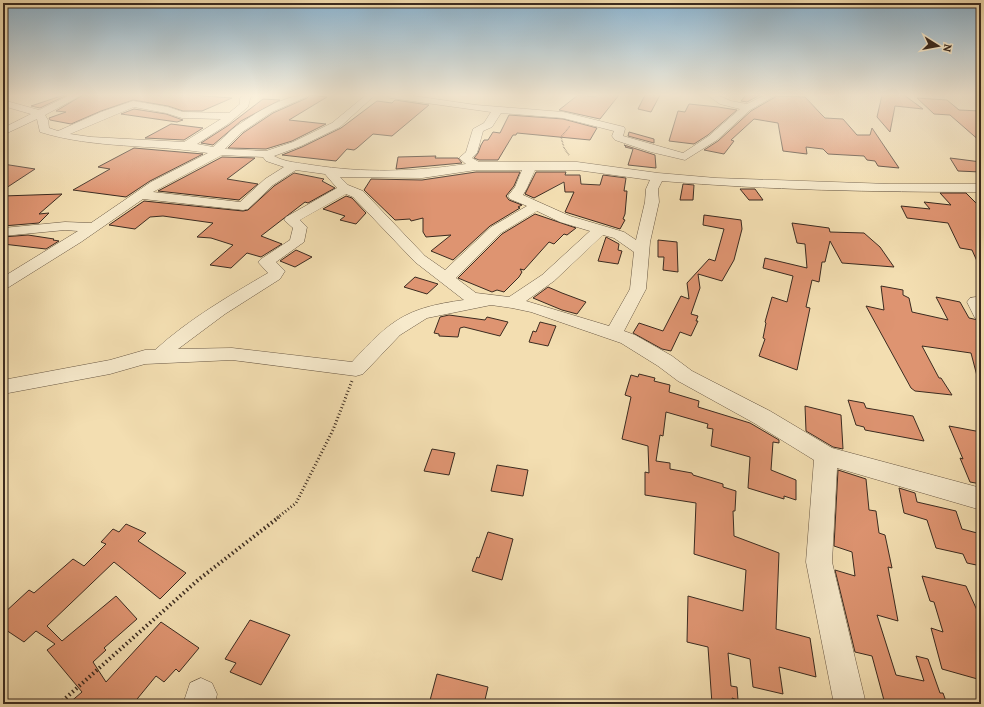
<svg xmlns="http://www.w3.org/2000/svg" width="984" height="707" font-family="Alegreya,serif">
<rect width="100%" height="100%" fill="#f3deb1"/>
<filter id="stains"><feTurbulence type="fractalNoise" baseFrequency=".005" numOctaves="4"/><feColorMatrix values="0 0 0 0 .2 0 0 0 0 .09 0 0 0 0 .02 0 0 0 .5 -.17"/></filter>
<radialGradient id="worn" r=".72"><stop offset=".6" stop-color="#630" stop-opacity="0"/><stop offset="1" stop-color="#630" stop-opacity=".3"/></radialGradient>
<!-- building -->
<g fill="#de9471" stroke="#3b2b20">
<polygon points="64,95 67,95 40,108 31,106"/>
<polygon points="83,95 191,95 232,98 202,111 183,111 168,106 133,100 101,111 71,124 50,120 49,118 66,112 56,111"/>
<polygon points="310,95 327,97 289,120 326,124 292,141 266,149 228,148 243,133 273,113 307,98"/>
<polygon points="578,95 595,97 597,95 619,95 600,119 559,110"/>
<polygon points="645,95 660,95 651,112 638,109"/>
<polygon points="746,95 760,95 747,102 741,101"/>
<polygon points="882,95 904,95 923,109 895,106 890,132 877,117"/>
<polygon points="777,96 805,97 821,114 825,118 843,119 857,135 870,135 872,128 899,168 878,166 875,161 867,160 864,156 828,154 823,149 806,147 807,154 783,151 778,123 754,119 731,140 734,141 724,154 704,150 718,141 751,111"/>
<polygon points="917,98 947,100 959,110 981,111 981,142 950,115 934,114"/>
<polygon points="263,99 280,100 241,121 213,145 201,143 229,125"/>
<polygon points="395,100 429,105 392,136 373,134 357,148 354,150 347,149 336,161 282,155 302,147 341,128 377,101 392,103"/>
<polygon points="689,104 718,107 737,110 708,135 694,144 669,141 678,111 685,112"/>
<polygon points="134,109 166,114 183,120 177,122 121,114"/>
<polygon points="509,115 563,119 597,128 590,140 517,133 516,135 513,135 498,160 479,160 474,158 478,153 481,145 484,140 488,140 493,132 500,133"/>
<polygon points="171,124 203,128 184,140 145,138"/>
<polygon points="629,132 654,139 654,143 628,136"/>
<polygon points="624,145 655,155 656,168 628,165 633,149 625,147 626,146"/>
<polygon points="134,148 203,154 150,181 126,197 73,190 110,169 98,167"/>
<polygon points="436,156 435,158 458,158 462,163 396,169 398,157"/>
<polygon points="222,157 255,158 227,179 258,184 239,200 158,191"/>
<polygon points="950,158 981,162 981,172 958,171"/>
<polygon points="3,164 35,169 3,190"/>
<polygon points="476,172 520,172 514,186 506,196 509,200 522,205 518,207 520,208 490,226 453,260 431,251 451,235 426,237 423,232 423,218 411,221 410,219 395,220 364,190 371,179 422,180"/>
<polygon points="536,172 566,172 565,175 580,175 581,184 600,185 603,175 626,178 624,191 627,191 625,214 623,219 625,220 620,229 565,212 574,192 565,192 564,182 534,198 525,194"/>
<polygon points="294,173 324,179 322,181 335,188 308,203 305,202 261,236 282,244 261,257 247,253 231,268 210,265 233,245 211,238 197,237 213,223 163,216 150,217 135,229 109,225 144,201 243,211 248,210 274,186"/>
<polygon points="683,184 694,185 693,200 680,200"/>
<polygon points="740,189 755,189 763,200 749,200"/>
<polygon points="940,193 966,193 981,208 981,270 972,250 960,248 948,223 907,218 901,206 930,209 924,202 951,205"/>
<polygon points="62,194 39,214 49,213 39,223 3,226 3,196"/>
<polygon points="346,196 352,198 366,213 356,224 340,220 345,216 323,209"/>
<polygon points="535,214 576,228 567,235 564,234 554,244 549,242 524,270 520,269 522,272 519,277 504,292 497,290 492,292 458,278 502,234"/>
<polygon points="704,215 741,220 742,229 734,260 722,281 698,274 700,288 691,314 698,316 696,321 698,321 691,336 680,332 671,351 662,349 633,333 639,323 663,331 681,296 689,299 687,283 709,259 715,261 724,229 703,225"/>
<polygon points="792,223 829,228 830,232 864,233 880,247 894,267 842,263 830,241 825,262 822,262 819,282 812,280 806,307 810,308 797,370 759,356 765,339 763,338 766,323 765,322 772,297 787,302 793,276 763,268 765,258 807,268 805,244 797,243"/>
<polygon points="28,235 54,239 53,240 59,241 46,249 3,244 3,237"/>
<polygon points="606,237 619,244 618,250 622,251 618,264 598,261"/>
<polygon points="658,240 677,242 678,272 663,270 664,257 658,257"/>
<polygon points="296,250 312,257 295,267 280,261"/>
<polygon points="415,277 438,284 427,294 404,287"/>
<polygon points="881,286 903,290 903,295 909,298 912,312 948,320 936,297 960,302 969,318 978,320 981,326 981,375 977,376 971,353 922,346 939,378 941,378 952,395 915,391 911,388 866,306 884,310"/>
<polygon points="548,287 562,293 586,302 577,314 562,310 533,298"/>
<polygon points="449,315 485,320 487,317 508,322 500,336 464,327 460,328 458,337 439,336 439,334 434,333 440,317"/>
<polygon points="540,322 556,326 548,346 529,342 533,331 536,332"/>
<polygon points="639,374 655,378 654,381 670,385 669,392 699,401 698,407 750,423 779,440 779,443 773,442 771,470 796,480 796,500 784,496 784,499 748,488 750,457 711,446 713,429 707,428 708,424 666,412 663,436 660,435 656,461 670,463 670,469 692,473 693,475 723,484 723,487 736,491 735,511 733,511 734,536 779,553 776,629 810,638 816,677 779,667 783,694 753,687 750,659 728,653 731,686 737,687 738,700 732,698 733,704 712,704 708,647 687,642 688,596 743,611 746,570 694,554 696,503 645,495 645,472 649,473 648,446 622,439 631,397 625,395 631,375 638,377"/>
<polygon points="848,400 864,403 866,408 913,416 924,441 865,430 864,427 856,425"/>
<polygon points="805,406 841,415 843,449 833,447 806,431"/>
<polygon points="949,426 981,432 981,484 970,482 960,458 963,459"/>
<polygon points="432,449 455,453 449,475 424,471"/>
<polygon points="497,465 528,470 523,496 491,491"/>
<polygon points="838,470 866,479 869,510 876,511 879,533 885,535 892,568 888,567 898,621 877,615 896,675 924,681 916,656 928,659 940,693 943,693 947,704 885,704 872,656 855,652 835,570 855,576 852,552 834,546"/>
<polygon points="899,488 915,493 917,502 956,511 962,529 981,534 981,566 967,563 963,554 936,548 927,520 904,513"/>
<polygon points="126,524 146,533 138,541 186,573 160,599 114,562 47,626 62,641 116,596 137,619 104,648 106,650 93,662 106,682 161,622 199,648 179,672 176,669 164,682 156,676 133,704 68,704 82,692 47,650 55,644 36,631 24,642 3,628 3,614 29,590 34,593 73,559 84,566 106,544 101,542 113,529 119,532"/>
<polygon points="488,532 513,539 502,580 472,571 477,557 479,558"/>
<polygon points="922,576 966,586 981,619 981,680 942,669 931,628 943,632 934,602 930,601"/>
<polygon points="250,620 290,635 261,685 230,672 236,663 225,659"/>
<polygon points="437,674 488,687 484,704 429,704"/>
</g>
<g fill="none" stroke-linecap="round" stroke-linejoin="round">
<defs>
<g id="minor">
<path d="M 70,95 L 82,95 L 45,115 L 48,120 L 49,128 L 58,131 L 101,112 L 133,101 L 168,107 L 183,112 L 229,113 L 240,104 L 240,98 L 243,95 L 252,95 L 250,99 L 248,107 L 228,124 L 197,144 L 213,147 C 221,141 226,134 234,128 C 253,114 284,95 307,95 L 306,97 L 272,112 L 242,132 L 225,149 L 266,151 L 293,142 L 332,123 L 366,95 L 375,95 L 340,127 L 301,146 L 274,156 C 284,162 300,163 312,165 C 364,173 414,172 466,164 L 459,158 L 466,152 L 473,129 L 484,123 L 491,112 L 390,98 L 386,95 L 407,95 L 476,105 L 563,112 L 624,127 L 625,129 L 623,136 L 683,153 L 709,136 L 740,109 L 720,104 L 707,95 L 717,95 L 731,101 L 747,104 L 765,95 L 776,95 L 750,110 L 717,140 L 685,160 L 651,152 L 615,140 L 612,136 L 614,131 L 563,118 L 501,113 L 492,127 L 483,131 L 477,153 L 472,158 L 479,162 L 577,162 L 658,173 L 716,178 L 890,184 L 981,184 L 981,192 C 875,192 768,190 662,181 L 658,189 L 659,202 L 650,242 L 646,289 L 624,331 L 635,335 L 672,356 L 692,371 L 770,411 L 832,448 L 981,488 L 981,510 L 837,468 L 832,562 L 866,704 L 834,704 L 806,562 L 814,460 L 754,423 L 678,381 L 658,366 L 621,343 L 531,312 L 512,308 L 491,305 L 427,318 L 400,335 L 363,374 L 356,376 L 232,360 L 145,364 L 110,374 L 3,394 L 3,380 L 110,360 L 145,350 L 155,350 C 189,319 229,296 268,273 L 258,262 L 261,259 L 290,240 L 293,228 L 284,220 L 286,217 L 337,188 L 325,174 L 296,170 L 273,185 L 248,209 L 243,210 L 143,199 L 81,242 L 9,287 L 3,289 L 3,277 L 78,231 L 65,230 L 3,236 L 3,228 L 65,222 L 91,223 L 151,182 L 208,153 C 152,144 95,149 40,132 L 37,119 L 3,135 L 3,128 L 31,114 L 3,106 L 3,100 L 39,110 ZM 134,107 L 166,113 L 182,118 L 221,119 L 184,142 L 91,137 L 70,134 ZM 222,155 L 263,157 L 266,161 L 284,167 L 265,179 L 240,202 L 153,192 ZM 476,170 L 522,170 L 515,187 L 508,196 L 510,199 L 527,206 L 491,227 L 445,270 L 425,256 L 363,191 L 348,185 L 340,177 L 422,178 ZM 535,170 L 577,170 L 650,180 L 646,189 L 645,202 L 636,240 L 624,232 L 570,216 L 523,195 L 527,188 ZM 346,194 L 353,197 L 415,262 L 464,300 C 405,308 391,320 352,362 L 232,348 L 178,349 L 225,314 L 280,279 L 285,271 L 276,262 L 304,242 L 307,227 L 300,220 ZM 537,211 L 560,222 L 590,231 L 542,275 L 509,297 L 476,293 L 456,278 L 501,233 ZM 603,235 L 614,238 L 634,252 L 630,289 L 609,326 L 526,301 L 554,281 Z"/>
<polygon points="976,297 981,297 981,320 975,318 967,302 970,298"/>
<polygon points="201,678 212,683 217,694 215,704 183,704 190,683"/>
</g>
</defs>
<!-- minor casing -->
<use href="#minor" stroke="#695844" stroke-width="1"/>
<!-- path-far2 -->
<polyline stroke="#3b2b20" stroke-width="1.5" stroke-dasharray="0.5 1" stroke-linecap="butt" points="569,155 564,148 561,137 570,126"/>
<!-- path-far1 -->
<polyline stroke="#3b2b20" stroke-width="3" stroke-dasharray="1 2.5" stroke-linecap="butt" points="277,518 296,503 333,430 352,381"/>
<!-- path -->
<polyline stroke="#3b2b20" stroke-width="4" stroke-dasharray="1.5 3" stroke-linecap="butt" points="59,704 198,580 279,517"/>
<!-- minor -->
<use href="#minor" fill="#f7eacc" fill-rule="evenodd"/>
</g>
<!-- sky -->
<linearGradient id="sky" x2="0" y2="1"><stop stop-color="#8bb6d4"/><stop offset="0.49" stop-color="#faf0dc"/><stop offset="1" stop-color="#faf0dc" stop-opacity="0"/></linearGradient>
<rect width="984" height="194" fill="url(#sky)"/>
<!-- margin -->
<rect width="984" height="707" fill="none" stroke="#f3deb1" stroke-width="16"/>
<rect x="4" y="4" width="976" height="699" fill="none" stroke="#3b2b20" stroke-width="2"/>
<rect x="8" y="8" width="968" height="691" fill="none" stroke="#3b2b20"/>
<!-- north arrow -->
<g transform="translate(938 46) rotate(101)" stroke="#f7eacc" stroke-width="3" paint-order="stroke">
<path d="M0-3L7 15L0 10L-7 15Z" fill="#3b2b20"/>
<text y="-6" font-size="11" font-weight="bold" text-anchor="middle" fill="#3b2b20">N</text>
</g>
<rect width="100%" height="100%" filter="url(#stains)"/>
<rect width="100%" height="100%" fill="url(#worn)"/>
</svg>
